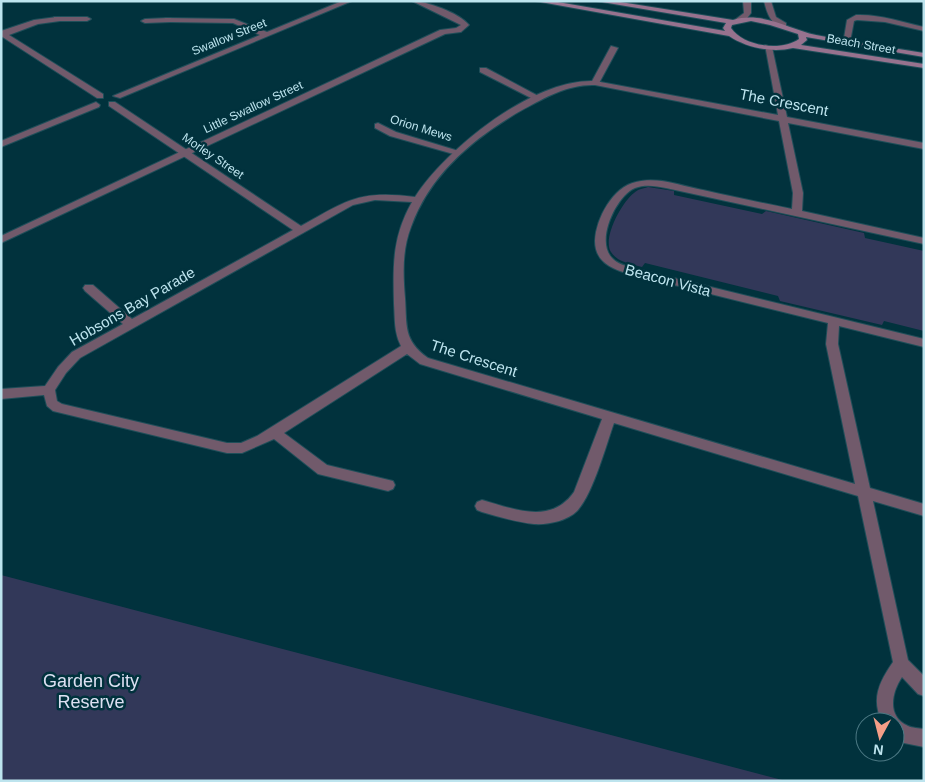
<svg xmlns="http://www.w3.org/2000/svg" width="925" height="782" font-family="Helvetica,sans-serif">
<rect width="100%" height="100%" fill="#01323d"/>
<!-- green -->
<g fill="#323859">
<path d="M 648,187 L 674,191 L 674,195 L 762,214 L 766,211 L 864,233 L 865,238 L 924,251 L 924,331 L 884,321 L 882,325 L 780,301 L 778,296 L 645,263 L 642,267 C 631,264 617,262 611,252 C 602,238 622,202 634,193 C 638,189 642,189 648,187 Z"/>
<polygon points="1,575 786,781 1,781"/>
</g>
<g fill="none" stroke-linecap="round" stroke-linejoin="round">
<defs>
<g id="lane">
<path d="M 412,1 C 427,1 459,13 469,25 L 461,32 L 445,34 L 1,243 L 1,236 L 440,30 L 456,28 L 461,25 Z"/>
<path d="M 856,15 C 879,14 902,22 924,27 L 924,31 L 885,22 L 857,20 L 854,21 L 850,42 L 843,44 L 847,20 Z"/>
<polygon points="54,17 87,17 91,19 87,21 54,21"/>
<polygon points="168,18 171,18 171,22 145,23 141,21 145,19"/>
<polygon points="611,46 618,48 598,85 592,85 591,83"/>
<polygon points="480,68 486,68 542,98 535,100 480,72"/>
<polygon points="378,123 396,132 462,152 457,155 390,136 375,128 375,124"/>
</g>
<g id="street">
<polygon points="342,1 352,1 120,98 113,96 260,35 233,23 168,22 165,22 165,18 234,19 267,32"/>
<polygon points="743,1 751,1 751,13 745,21 736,23 736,19 744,13"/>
<path d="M 764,1 L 771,1 L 776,17 L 786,23 L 786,27 C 771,27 767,13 764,1 Z"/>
<polygon points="57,17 60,17 60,21 38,24 9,35 103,94 103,98 97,98 1,36 1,31 34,20"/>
<path d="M 765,45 L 772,47 L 787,117 L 924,143 L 924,149 L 788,123 L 803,193 L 802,211 L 924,238 L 924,244 L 666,188 C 656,186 645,184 635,188 C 616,196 595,241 612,258 C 617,264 626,266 633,268 L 924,339 L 924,347 L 839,326 L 838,344 L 870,488 L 924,504 L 924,516 L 873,501 L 908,660 L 924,676 L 924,696 L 918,694 L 902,677 C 892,692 886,716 908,726 C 912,728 919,728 924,729 L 924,747 L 904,743 L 895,738 L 895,722 L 882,722 C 871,699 879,682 893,662 L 858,496 L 614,423 C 606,445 593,494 577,511 C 567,521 548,525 534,524 C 516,522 499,517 482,512 L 477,510 L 475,506 L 477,502 L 482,500 C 514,509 551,525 574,492 L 602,419 L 420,364 L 407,354 L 284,433 L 327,465 L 393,481 L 395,485 L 393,489 L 388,491 L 318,474 L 274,439 L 242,453 L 227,453 L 53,411 L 47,406 L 44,395 L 1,399 L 1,389 L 45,386 L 58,367 L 72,352 L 123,324 L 85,291 L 83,288 L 85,285 L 93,285 L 132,319 L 293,230 L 109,106 L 109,102 L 115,102 L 301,226 C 348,200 359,190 415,197 C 447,148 534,78 595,81 L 778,115 ZM 595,85 L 779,121 L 793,193 L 792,209 C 763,203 733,197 703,190 C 682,186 657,176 636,182 C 613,187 596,218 595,241 C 595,261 610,268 626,273 L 828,323 L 826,344 L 855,484 L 428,358 C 403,340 407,326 405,298 C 403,274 402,250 411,227 C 430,173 476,136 524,109 C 546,97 569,84 595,85 ZM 375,200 L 412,202 C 392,237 393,266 394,304 C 395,319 394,333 401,346 L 257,436 L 241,443 L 227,443 L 62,404 L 57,401 L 55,390 L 66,373 L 80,358 L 353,205 Z"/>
<polygon points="96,102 100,105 99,107 1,147 1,141"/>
</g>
<path id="secondary" d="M 535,1 L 552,1 L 725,31 L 723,28 L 726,23 L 596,1 L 614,1 L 733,20 C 762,11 789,29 816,35 C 852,42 888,47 924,53 L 924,57 L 806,37 L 807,40 L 801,45 L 924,64 L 924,68 L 793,48 C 772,53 747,48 729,36 ZM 751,21 L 770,25 L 798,34 L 799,39 C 781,52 743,46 731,28 L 732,25 Z"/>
</defs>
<!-- lane casing -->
<use href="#lane" stroke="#1f4e59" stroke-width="2"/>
<!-- street casing -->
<use href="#street" stroke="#1f4e59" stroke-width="2"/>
<!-- secondary casing -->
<use href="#secondary" stroke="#1f4e59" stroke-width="2"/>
<!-- lane -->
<use href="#lane" fill="#715a6b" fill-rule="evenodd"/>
<!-- street -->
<use href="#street" fill="#715a6b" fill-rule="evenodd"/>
<!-- secondary -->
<use href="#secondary" fill="#97728e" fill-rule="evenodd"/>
</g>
<g text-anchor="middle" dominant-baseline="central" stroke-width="5" stroke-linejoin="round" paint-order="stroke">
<!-- far-street labels -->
<g font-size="12" fill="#bde4ee" stroke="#01323d">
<text transform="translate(229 37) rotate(-22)">Swallow Street</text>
<text transform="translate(861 44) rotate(10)">Beach Street</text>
<text transform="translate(253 107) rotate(-25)">Little Swallow Street</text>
<text transform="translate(421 128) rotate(17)">Orion Mews</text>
<text transform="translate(213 156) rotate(34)">Morley Street</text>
</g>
<!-- street labels -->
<g font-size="15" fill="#bde4ee" stroke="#01323d">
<text transform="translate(784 102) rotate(11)">The Crescent</text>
<text transform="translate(668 280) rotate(15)">Beacon Vista</text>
<text transform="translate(132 306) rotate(-30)">Hobsons Bay Parade</text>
<text transform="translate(474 358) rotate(18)">The Crescent</text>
</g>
<!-- near-park labels -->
<g font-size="18" fill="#dde0f2" stroke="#01323d">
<text x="91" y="681">Garden City<tspan x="91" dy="21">Reserve</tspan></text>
</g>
</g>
<!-- border -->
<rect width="925" height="782" fill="none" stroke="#bde4ee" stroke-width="5"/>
<!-- north arrow -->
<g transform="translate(880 737) rotate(187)"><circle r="24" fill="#01323d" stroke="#4c7984"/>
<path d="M0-4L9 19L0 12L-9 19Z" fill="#f49e87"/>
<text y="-8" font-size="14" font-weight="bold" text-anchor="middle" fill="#bde4ee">N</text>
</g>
</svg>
